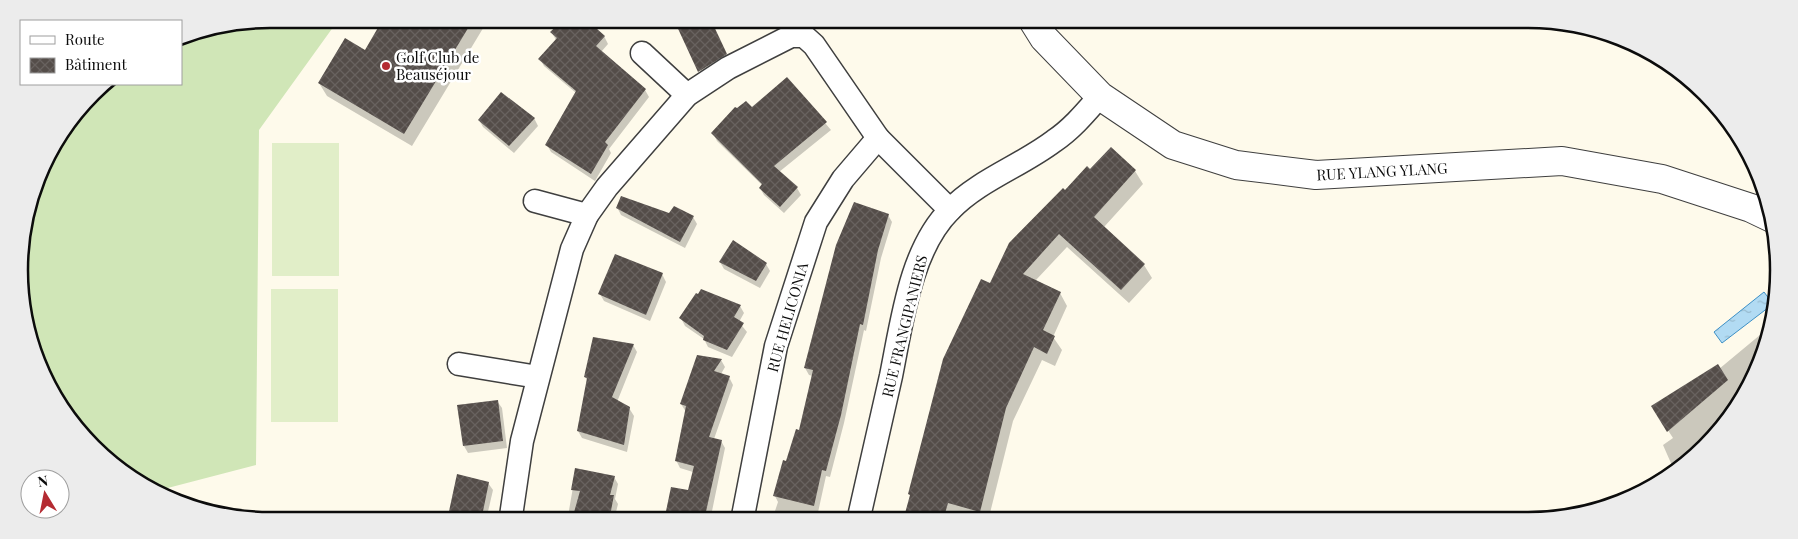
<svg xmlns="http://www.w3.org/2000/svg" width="1798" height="539" font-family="'Playfair Display',serif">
<defs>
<pattern id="water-ripples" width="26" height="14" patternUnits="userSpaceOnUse" patternTransform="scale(1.25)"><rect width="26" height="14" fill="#b2dbf3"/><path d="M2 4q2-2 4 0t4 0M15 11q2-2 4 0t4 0" fill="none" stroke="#98bbcf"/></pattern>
<pattern id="building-cross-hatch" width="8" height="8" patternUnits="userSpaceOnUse" patternTransform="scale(1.25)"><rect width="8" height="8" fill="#544d49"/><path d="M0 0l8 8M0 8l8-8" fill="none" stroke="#68625f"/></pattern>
</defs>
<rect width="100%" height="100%" fill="#fefaeb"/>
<!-- grass -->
<polygon fill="#d0e6b7" points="270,19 339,19 259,130 256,465 160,490 130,478 61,409 27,334 21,237 45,158 102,84 181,84 181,36"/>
<!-- pitch -->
<g fill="#e1eec8">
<rect x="272" y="143" width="67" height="133"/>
<rect x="271" y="289" width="67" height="133"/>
</g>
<!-- water -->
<polygon fill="url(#water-ripples)" stroke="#3d90c6" points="1764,292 1773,304 1722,343 1714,332"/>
<!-- shadow -->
<g fill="#0003">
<polygon points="384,19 488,20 412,146 327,96 319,83 365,51"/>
<polygon points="565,20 585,20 604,36 608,44 601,52 645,90 649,97 609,149 611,153 595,181 551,152 547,145 576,93 544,66 540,59 556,40 552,33"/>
<polygon points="710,20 730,62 704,78 677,23"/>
<polygon points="787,78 831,130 779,172 797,188 801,195 784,213 764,195 760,188 762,185 717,141 713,133 752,109"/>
<polygon points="534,118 538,126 514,153 483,127 479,120"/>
<polygon points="1111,149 1135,171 1143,184 1104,227 1144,265 1152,278 1129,303 1067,247 1036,280 1060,293 1067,306 1053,337 1062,350 1055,366 1042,360 1013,421 989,517 906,517 990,284 1065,192 1091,171"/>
<polygon points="617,207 693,217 697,224 685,248 621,215"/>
<polygon points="888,215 892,222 881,258 866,331 864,330 844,423 830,477 826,476 817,517 773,517 778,502 775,496 800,432 813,376 809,375 805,368"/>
<polygon points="720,262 766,264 770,271 760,288 724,269"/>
<polygon points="662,274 666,282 650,321 604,301 600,294"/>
<polygon points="740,306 744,313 739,322 747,332 732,357 708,347 704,339 685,326 681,318"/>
<polygon points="1772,325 1746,395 1694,458 1674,470 1663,445 1673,438 1658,415 1719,369"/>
<polygon points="633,345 637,352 617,402 629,408 634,416 627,452 582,438 578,431 588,381 585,377"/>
<polygon points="721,360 725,367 721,374 729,377 733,385 714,439 721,441 725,448 711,516 666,516 672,488 688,492 693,472 680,468 676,460 686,412 681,404"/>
<polygon points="497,401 502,408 507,448 468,453 464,446 458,406"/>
<polygon points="576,470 614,477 618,484 615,499 618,504 615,516 568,516"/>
<polygon points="488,483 493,490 487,516 449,516"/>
</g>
<!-- building -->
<g fill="url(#building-cross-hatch)">
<polygon points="383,19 473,20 404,134 318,83 345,38 365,50"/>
<polygon points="563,20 587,20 605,36 596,46 646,89 605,142 608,145 591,174 545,145 576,91 538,59 557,38 550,32"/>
<polygon points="674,20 711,20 727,54 698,72"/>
<polygon points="787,77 827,122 774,166 798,187 780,207 759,188 762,184 711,133 735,107 737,108 746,101 752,107"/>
<polygon points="501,92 535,118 509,146 478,120"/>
<polygon points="1111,147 1136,170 1094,217 1145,264 1121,290 1059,234 1023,274 1061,292 1043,330 1055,336 1047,354 1034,347 1006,408 980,512 948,503 944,517 904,517 910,495 908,494 943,359 981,279 990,283 1009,243 1063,188 1065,190 1087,166 1090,169"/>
<polygon points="621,196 669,213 674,206 694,216 680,242 616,208"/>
<polygon points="854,202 889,214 878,250 863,325 860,324 841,415 826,471 822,470 814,506 773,496 783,460 786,461 796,429 799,430 813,370 804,368 836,245"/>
<polygon points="733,240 767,263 756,281 719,262"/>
<polygon points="615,254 663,273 646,315 598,294"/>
<polygon points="701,289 741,305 734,317 744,323 727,350 703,340 704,336 679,318 696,293 698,294"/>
<polygon points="593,337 634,344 612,397 630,407 624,445 577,431 587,378 584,377"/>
<polygon points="697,355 722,359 714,371 730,376 709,437 722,440 705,516 665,516 671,487 688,490 694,466 675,461 686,406 680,404"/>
<polygon points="1718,364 1728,380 1667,432 1651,406"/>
<polygon points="498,400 503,441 463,446 457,405"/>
<polygon points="575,468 615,476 610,495 614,495 610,516 573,516 580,491 571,490"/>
<polygon points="457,474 489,482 482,516 448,516"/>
</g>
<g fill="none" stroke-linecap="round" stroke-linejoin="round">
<defs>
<g id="minor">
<polyline points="642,53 687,95"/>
<polyline points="535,201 587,215"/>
<polyline points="459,364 538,377"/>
<polyline points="511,516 522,441 572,249 587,215 607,187 687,95 728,68 791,36 804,36 814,45 878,138 950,210"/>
<polyline points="743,516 776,346 816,222 843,179 878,138"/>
<path d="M 859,517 C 870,470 880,423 891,376 C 902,322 910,250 950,210 C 979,180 1021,166 1054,141 C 1072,129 1086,112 1100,96"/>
</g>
<polyline id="tertiary" points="1034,22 1044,38 1100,96 1173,145 1236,165 1316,175 1562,161 1662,179 1751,208 1774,219"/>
</defs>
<!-- minor casing -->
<use href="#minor" stroke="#3f3f3f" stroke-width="25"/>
<!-- tertiary casing -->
<use href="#tertiary" stroke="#3f3f3f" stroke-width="30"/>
<!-- minor -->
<use href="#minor" stroke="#fff" stroke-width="22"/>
<!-- tertiary -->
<use href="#tertiary" stroke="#fff" stroke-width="28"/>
</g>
<!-- markers -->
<circle fill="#b42b32" stroke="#fff" stroke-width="2" cx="386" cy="66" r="5"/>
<g text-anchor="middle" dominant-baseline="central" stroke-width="5" stroke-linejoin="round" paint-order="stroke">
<!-- poi labels -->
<g font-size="15" fill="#0c0c0c" stroke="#fff" text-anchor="start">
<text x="396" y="57">Golf Club de<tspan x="396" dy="17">Beauséjour</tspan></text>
</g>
<!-- street labels -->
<g font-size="15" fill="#0c0c0c" stroke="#fff">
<text transform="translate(1382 171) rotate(-3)">RUE YLANG YLANG</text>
<text transform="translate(787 317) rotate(-74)">RUE HELICONIA</text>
<text transform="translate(904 326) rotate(-76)">RUE FRANGIPANIERS</text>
</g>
</g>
<!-- crop -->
<path d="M0 0H1798V539H0ZM270 28H1528A242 242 0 0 1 1770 270V270A242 242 0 0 1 1528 512H270A242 242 0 0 1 28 270V270A242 242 0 0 1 270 28Z" fill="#ececec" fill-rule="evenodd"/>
<path fill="none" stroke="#0c0c0c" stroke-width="2.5" d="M270 28H1528A242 242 0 0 1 1770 270V270A242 242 0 0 1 1528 512H270A242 242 0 0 1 28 270V270A242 242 0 0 1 270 28Z"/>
<!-- legend -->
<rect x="20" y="20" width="162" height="65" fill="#ffffff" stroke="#9e9e9e"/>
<rect x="30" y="36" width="25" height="8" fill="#ffffff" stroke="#9e9e9e"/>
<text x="65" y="45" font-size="15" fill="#0c0c0c">Route</text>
<rect x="30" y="58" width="25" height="15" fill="url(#building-cross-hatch)" stroke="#9e9e9e"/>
<text x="65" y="70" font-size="15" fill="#0c0c0c">Bâtiment</text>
<!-- north arrow -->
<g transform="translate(45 494) rotate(350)"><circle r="24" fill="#ffffff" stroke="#9e9e9e"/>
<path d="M0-4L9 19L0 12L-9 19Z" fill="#b42b32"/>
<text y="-8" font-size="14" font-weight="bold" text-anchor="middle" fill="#0c0c0c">N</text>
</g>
</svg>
